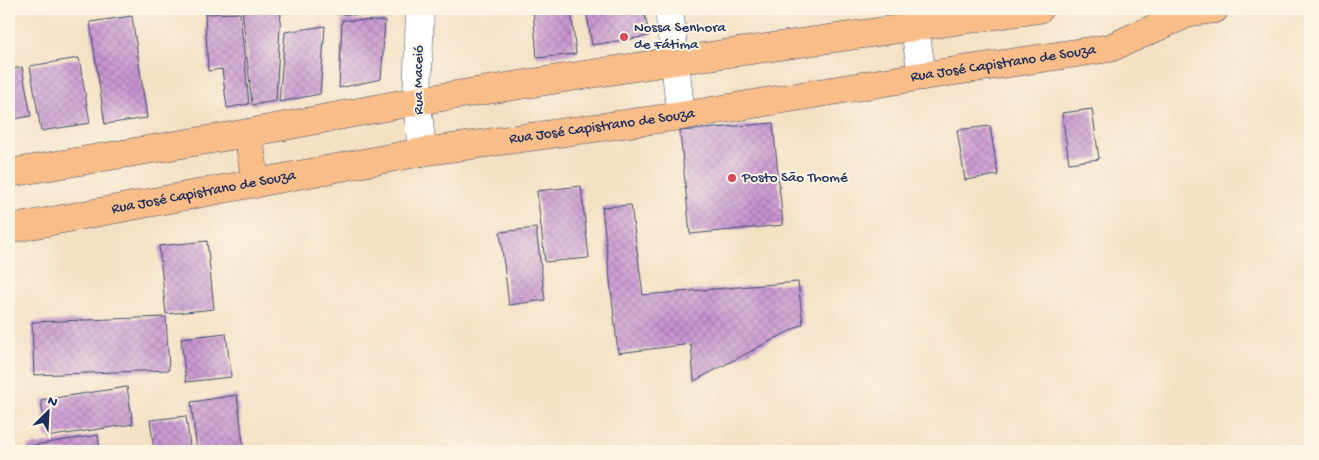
<svg xmlns="http://www.w3.org/2000/svg" width="1319" height="460" font-family="'Gochi Hand',sans-serif">
<defs>
<pattern id="building-cross-hatch" width="8" height="8" patternUnits="userSpaceOnUse" patternTransform="scale(1.25)"><rect width="8" height="8" fill="#c792d1"/><path d="M0 0l8 8M0 8l8-8" fill="none" stroke="#a178ad"/></pattern>
</defs>
<rect width="100%" height="100%" fill="#fcf5e5"/>
<filter id="ink" filterUnits="userSpaceOnUse"><feTurbulence type="fractalNoise" baseFrequency=".02" numOctaves="2"/><feDisplacementMap in="SourceGraphic" scale="10" xChannelSelector="R" yChannelSelector="G"/><feConvolveMatrix kernelMatrix="1 2 1 2 8 2 1 2 1" color-interpolation-filters="sRGB"/></filter>
<filter id="wash" filterUnits="userSpaceOnUse"><feTurbulence type="fractalNoise" baseFrequency=".0096" numOctaves="4" result="noise"/><feDisplacementMap in="SourceGraphic" scale="20" xChannelSelector="R" yChannelSelector="G"/><feGaussianBlur stdDeviation="1.12" result="paint"/><feColorMatrix in="noise" values="0 0 0 0 0 0 0 0 0 0 0 0 0 0 0 0 0 1.4 0 .05"/><feComposite in="paint" operator="in"/></filter>
<g filter="url(#wash)">
<rect width="100%" height="100%" fill="#f4e1c4"/>
<g id="blocks">
<!-- building -->
<g fill="url(#building-cross-hatch)">
<polygon points="242,9 281,9 276,101 252,105"/>
<polygon points="337,9 390,9 389,16 336,14"/>
<polygon points="533,9 571,9 576,54 537,58"/>
<polygon points="586,9 644,9 649,36 592,45"/>
<polygon points="240,13 249,104 227,108 222,69 208,71 205,14"/>
<polygon points="132,16 147,118 105,124 90,22"/>
<polygon points="342,20 385,21 381,79 339,88"/>
<polygon points="325,26 320,94 279,102 285,32"/>
<polygon points="79,58 90,123 41,131 30,66"/>
<polygon points="22,67 31,116 9,120 9,70"/>
<polygon points="1092,109 1099,159 1069,163 1062,113"/>
<polygon points="773,123 783,225 690,234 680,131"/>
<polygon points="990,126 998,175 965,180 957,130"/>
<polygon points="581,186 589,258 545,262 537,191"/>
<polygon points="631,205 643,295 798,282 803,324 694,381 691,344 618,353 602,207"/>
<polygon points="536,228 545,300 509,305 500,232"/>
<polygon points="207,241 214,309 166,314 159,246"/>
<polygon points="166,317 169,370 34,375 32,322"/>
<polygon points="226,333 231,377 186,382 181,338"/>
<polygon points="127,387 133,424 46,437 41,400"/>
<polygon points="237,395 244,451 197,451 191,402"/>
<polygon points="186,416 190,446 154,450 150,420"/>
<polygon points="98,435 100,451 28,451 28,446"/>
</g>
</g>
</g>
<g filter="url(#ink)">
<use href="#blocks" fill-opacity="0" stroke="#3c4a6d" stroke-width="1"/>
<g fill="none" stroke-linecap="round" stroke-linejoin="round">
<defs>
<g id="minor">
<polyline points="420,9 417,101 422,152"/>
<polyline points="669,9 681,116"/>
<polyline points="912,9 922,76"/>
</g>
<g id="major">
<polyline points="248,133 256,184"/>
<polyline points="9,173 248,133 417,101 674,61 1039,9"/>
<path id="s1" d="M 9,229 L 422,152 L 681,116 L 922,76 L 1110,48 L 1191,12 L 1215,9"/>
</g>
</defs>
<!-- minor casing -->
<use href="#minor" stroke="#3c4a6d" stroke-width="29"/>
<!-- major casing -->
<use href="#major" stroke="#3c4a6d" stroke-width="29"/>
<!-- minor -->
<use href="#minor" stroke="#fff" stroke-width="28"/>
<!-- major -->
<use href="#major" stroke="#f8bd89" stroke-width="28"/>
</g>
</g>
<!-- markers -->
<g fill="#d1495b" stroke="#fcf5e5" stroke-width="2">
<circle cx="624" cy="37" r="5"/>
<circle cx="732" cy="178" r="5"/>
</g>
<g text-anchor="middle" dominant-baseline="central" stroke-width="4" stroke-linejoin="round" paint-order="stroke">
<!-- poi labels -->
<g font-size="15" fill="#1b2f5e" stroke="#fcf5e5" text-anchor="start">
<text x="634" y="28">Nossa Senhora<tspan x="634" dy="17">de Fátima</tspan></text>
<text x="742" y="178">Posto São Thomé</text>
</g>
<!-- street labels -->
<g font-size="15" fill="#1b2f5e" stroke="#fcf5e5">
<text stroke="none"><textPath href="#s1" startOffset="1008">Rua José Capistrano de Souza</textPath></text>
<text transform="translate(419 80) rotate(-90)">Rua Maceió</text>
<text stroke="none"><textPath href="#s1" startOffset="602">Rua José Capistrano de Souza</textPath></text>
<text stroke="none"><textPath href="#s1" startOffset="198">Rua José Capistrano de Souza</textPath></text>
</g>
</g>
<!-- margin -->
<rect width="1319" height="460" fill="none" stroke="#fcf5e5" stroke-width="30"/>
<!-- north arrow -->
<g transform="translate(48 412) rotate(24)" stroke="#fcf5e5" stroke-width="4" paint-order="stroke">
<path d="M0-4L9 19L0 12L-9 19Z" fill="#1b2f5e"/>
<text y="-8" font-size="14" font-weight="bold" text-anchor="middle" fill="#1b2f5e">N</text>
</g>
</svg>
